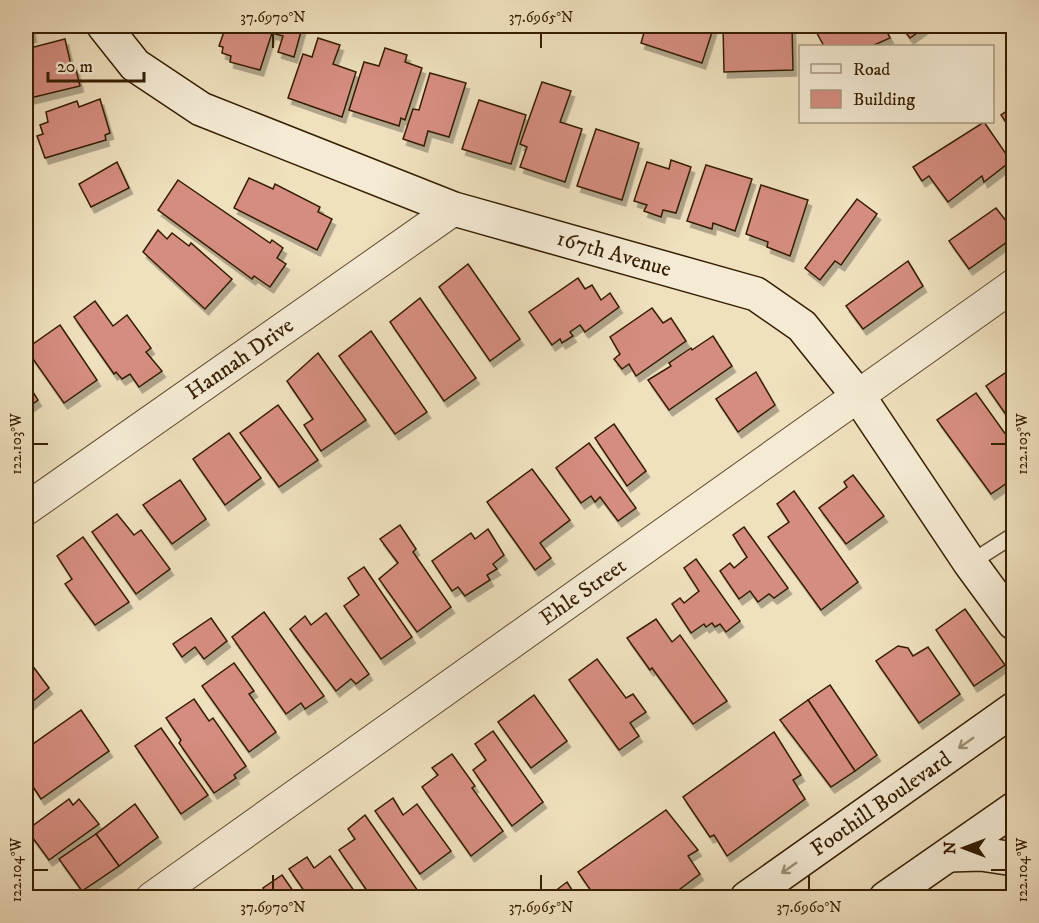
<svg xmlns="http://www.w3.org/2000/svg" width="1039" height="923" font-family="'IM FELL DW Pica',serif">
<defs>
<filter id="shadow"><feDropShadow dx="3.5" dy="6" stdDeviation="0" flood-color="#0004"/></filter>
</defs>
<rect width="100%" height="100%" fill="#efe0be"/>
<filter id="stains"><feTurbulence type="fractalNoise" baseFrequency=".00333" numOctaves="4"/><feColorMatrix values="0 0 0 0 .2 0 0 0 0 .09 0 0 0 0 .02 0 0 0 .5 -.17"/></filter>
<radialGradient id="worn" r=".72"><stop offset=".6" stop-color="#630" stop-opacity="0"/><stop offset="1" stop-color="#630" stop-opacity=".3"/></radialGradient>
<!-- building -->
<g fill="#d68d81" stroke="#351e00" stroke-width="1.5" filter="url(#shadow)">
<polygon points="26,26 31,26 33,36 26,38"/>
<polygon points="226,26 294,26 302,28 294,57 278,52 283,36 272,33 260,70 230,62 231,56 222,53 223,47 219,46"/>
<polygon points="646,26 714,26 702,63 641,43"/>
<polygon points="723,26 792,26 793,70 724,72"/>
<polygon points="813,26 884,26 890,38 872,46 824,46"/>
<polygon points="901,26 927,26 910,38"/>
<polygon points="318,38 340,45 333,64 356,72 342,117 288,98 303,54 312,57"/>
<polygon points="65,39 71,65 75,65 80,86 26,99 26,49"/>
<polygon points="385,48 407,55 405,62 422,68 405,120 401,118 399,126 349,110 364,62 379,66"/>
<polygon points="430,73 466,83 449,137 428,131 424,146 403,139 413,109 419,110"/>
<polygon points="542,82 571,91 560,122 582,129 565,182 520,167 527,147 520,144"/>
<polygon points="100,99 110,133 105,135 106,140 45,158 37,136 43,134 40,125 48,122 46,112 77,101 79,107"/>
<polygon points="479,100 526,115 511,164 462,149"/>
<polygon points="1014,106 1014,134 1001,115"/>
<polygon points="984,122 1011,161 984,182 982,176 948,202 929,176 922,181 913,167"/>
<polygon points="596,129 639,143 622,200 577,186"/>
<polygon points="671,160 691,167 676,213 663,210 661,217 644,211 647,205 634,201 647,162 669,169"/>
<polygon points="117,162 129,188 91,207 79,184"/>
<polygon points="706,165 752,179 735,231 713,223 712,229 687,221"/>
<polygon points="249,178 273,189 275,184 320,207 318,212 332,219 317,250 234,208"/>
<polygon points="178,180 270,243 272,240 283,248 277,258 286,264 270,287 254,276 252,279 158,210"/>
<polygon points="761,185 808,200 790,256 767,247 768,242 746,234"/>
<polygon points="857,199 877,214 841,265 835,261 820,280 805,268"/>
<polygon points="996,208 1014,231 1014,237 969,269 949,241"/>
<polygon points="158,230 167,239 172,233 189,246 191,243 232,279 205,309 143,252"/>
<polygon points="908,261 923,286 863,329 846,306"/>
<polygon points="468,264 520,339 490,361 439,287"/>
<polygon points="578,278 585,289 592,285 601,300 610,293 619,307 585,332 580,325 570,332 573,336 562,343 560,339 552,345 529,312"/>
<polygon points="420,298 476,378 444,401 390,322"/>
<polygon points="95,301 113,326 127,315 151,348 146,352 162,371 139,387 130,374 122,379 116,372 114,374 74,317"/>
<polygon points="652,308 663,323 671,318 686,341 636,376 629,364 622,369 614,359 620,354 610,337"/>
<polygon points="60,325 97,380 64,403 26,349"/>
<polygon points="371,331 427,412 395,434 339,356"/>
<polygon points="713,336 732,366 669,410 648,380 671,366 669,363 691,348 692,350"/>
<polygon points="318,353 366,420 321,451 304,425 313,419 287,381"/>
<polygon points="1014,367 1014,426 986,386"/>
<polygon points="756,372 775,405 738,432 716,399"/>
<polygon points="26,381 38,400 26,409"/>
<polygon points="976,393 1014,446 1014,478 991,494 937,420"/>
<polygon points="278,405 318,460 279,487 240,433"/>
<polygon points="614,424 646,471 627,486 595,438"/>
<polygon points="229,433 261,478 225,505 193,459"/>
<polygon points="589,443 636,508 618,521 600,497 595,502 591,496 581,503 556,468"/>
<polygon points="532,469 570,520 540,543 551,558 535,570 487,502"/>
<polygon points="853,475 884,516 846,544 819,508 847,487 844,482"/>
<polygon points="180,480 206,519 172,544 143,505"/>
<polygon points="794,491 858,582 821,610 768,537 789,522 777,504"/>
<polygon points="117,514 134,535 141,530 170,569 136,594 92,532"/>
<polygon points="400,525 416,549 413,552 451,607 417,632 379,579 398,563 380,539"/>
<polygon points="744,527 788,588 774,598 769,594 758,602 750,591 739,599 720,571 730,563 734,568 747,557 733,535"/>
<polygon points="488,529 504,555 493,564 497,569 487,575 490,580 465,596 458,587 452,591 432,561 471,533 475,539"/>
<polygon points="83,537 129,602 95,625 65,584 72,579 57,556"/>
<polygon points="696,559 740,621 726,632 720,624 715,627 712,623 706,627 704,624 691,633 672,604 680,598 684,603 699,591 684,568"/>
<polygon points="364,567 412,637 381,659 344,606 359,595 348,578"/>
<polygon points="965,609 1005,665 974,686 936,630"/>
<polygon points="264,612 324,696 305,709 301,703 286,714 232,637"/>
<polygon points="326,613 369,674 356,684 351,679 336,691 290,629 305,616 311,625"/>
<polygon points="211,618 227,641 204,659 195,647 182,657 173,644"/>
<polygon points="656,619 672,642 680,635 727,701 693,724 652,668 650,670 627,638"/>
<polygon points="898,646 908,648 913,656 928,647 960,694 919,723 876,661"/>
<polygon points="26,657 49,688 26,707"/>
<polygon points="597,659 626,698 633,694 646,712 630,723 639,736 619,750 569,680"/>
<polygon points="234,663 254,691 249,694 276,732 249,752 202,686"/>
<polygon points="830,685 877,755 855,771 808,700"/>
<polygon points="534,695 567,741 531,768 498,722"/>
<polygon points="194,699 209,721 213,718 246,766 234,775 236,778 214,793 179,743 181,740 166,718"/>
<polygon points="808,700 855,771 831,787 780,720"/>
<polygon points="81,710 109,751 41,799 26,776 26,749"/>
<polygon points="161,728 208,795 181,814 135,746"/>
<polygon points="493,731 543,802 512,826 473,770 486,760 475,744"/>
<polygon points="774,732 801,775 793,780 805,799 727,856 714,835 710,837 683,797"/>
<polygon points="452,754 475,786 472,788 503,831 471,856 422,787 438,775 432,768"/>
<polygon points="393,798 403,815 417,804 451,851 420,874 375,811"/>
<polygon points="69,799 73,805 79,799 99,824 49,860 27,830"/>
<polygon points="135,804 158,837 119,866 96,834"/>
<polygon points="666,810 698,850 688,856 700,874 668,898 596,898 578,872"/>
<polygon points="365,815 418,891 409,898 372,898 339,850 355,839 348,829"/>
<polygon points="96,834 119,866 82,891 59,859"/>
<polygon points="330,856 359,898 309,898 289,869 307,857 314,868"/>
<polygon points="282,875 298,898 255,898 265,891 263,888"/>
<polygon points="567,882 577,898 546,898"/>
</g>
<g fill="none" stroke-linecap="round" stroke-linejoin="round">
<defs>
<polyline id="lane" points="970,563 1014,535"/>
<g id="street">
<polyline points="26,509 454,209"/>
<polyline points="152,898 1014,285"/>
</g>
<g id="secondary">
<polyline points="104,26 135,65 201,109 454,209 756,294 802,326 859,397 970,563 1014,623"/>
<polyline points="949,855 981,854 1014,859"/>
<polyline points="747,898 1014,709"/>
<polyline points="886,898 1014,809"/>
</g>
</defs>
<!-- lane casing -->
<use href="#lane" stroke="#644e30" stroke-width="18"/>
<!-- street casing -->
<use href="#street" stroke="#644e30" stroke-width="34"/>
<!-- secondary casing -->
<use href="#secondary" stroke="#351e00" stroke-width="36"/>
<!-- lane -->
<use href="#lane" stroke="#f5ebd5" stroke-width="15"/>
<!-- street -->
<use href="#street" stroke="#f5ebd5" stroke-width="32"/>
<!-- secondary -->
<use href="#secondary" stroke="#f5ebd5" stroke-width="33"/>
</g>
<!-- one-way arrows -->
<defs><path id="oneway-shaft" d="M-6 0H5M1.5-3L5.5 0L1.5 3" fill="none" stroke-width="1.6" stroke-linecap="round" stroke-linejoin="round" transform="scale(1.5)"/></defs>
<g stroke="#9f8f75">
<use href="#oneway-shaft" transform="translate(966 743) rotate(145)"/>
<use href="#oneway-shaft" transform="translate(789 868) rotate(145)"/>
</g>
<!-- ticks -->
<path fill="none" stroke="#351e00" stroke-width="2" d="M 273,33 L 273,48M 541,33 L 541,48M 33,444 L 48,444M 991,444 L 1006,444M 33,870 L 48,870M 991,870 L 1006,870M 273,875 L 273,890M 541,875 L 541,890M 809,875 L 809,890"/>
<g text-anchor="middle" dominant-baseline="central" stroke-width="5" stroke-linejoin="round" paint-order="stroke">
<!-- street labels -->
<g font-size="22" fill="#351e00" stroke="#f5ebd5">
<text transform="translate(614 254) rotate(16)">167th Avenue</text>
<text transform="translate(240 359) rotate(-35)">Hannah Drive</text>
<text transform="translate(583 592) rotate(-35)">Ehle Street</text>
<text transform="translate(881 804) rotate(-35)">Foothill Boulevard</text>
</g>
</g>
<!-- margin -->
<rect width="1039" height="923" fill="none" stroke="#efe0be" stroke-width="66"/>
<!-- legend -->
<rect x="799" y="45" width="195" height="78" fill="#f5ebd5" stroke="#a89980" stroke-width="1.5"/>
<rect x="811" y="64" width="30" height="9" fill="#f5ebd5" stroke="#a89980" stroke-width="1.5"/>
<text x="853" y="75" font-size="18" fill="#351e00">Road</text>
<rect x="811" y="90" width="30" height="18" fill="#d68d81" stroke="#a89980" stroke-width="1.5"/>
<text x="853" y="105" font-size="18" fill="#351e00">Building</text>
<!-- north arrow -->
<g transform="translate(964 848) rotate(270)" stroke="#f5ebd5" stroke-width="4.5" paint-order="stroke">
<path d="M0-4.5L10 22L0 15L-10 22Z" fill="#351e00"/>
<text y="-9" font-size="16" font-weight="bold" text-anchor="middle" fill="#351e00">N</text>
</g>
<!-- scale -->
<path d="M48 72v9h96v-9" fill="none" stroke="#351e00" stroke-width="3"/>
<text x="57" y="72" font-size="18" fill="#351e00" stroke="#f5ebd5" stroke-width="4.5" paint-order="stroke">20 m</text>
<rect x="33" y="33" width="973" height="857" fill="none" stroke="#351e00" stroke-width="2"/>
<g font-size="15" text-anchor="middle" fill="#351e00">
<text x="273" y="22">37.6970°N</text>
<text x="541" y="22">37.6965°N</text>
<text transform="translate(1022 444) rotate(-90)" y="5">122.103°W</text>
<text transform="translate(16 444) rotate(-90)" y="5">122.103°W</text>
<text transform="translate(1022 870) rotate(-90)" y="5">122.104°W</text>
<text transform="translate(16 870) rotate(-90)" y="5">122.104°W</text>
<text x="273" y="912">37.6970°N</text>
<text x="541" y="912">37.6965°N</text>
<text x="809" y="912">37.6960°N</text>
</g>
<rect width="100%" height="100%" filter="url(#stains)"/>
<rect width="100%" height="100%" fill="url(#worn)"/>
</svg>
